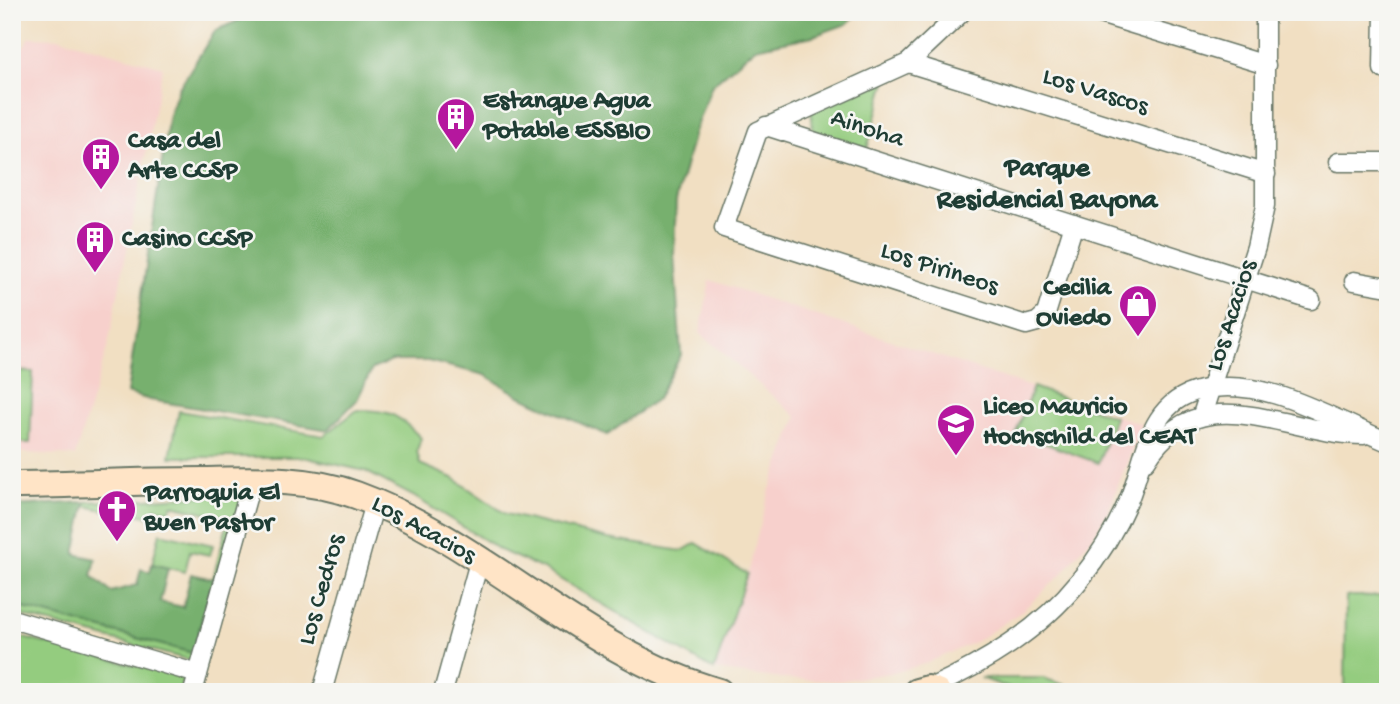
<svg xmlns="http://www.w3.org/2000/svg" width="1400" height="704" font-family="'Gochi Hand',sans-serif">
<rect width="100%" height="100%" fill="#f6f6f2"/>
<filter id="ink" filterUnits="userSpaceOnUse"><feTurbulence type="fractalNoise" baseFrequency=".0143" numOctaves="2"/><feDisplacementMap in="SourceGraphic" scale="14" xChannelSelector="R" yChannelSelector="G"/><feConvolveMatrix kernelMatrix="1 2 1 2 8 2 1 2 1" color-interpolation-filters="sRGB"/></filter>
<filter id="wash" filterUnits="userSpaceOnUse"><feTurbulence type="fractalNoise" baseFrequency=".00686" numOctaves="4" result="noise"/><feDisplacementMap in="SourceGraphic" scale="28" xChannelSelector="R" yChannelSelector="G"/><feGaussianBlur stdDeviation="1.57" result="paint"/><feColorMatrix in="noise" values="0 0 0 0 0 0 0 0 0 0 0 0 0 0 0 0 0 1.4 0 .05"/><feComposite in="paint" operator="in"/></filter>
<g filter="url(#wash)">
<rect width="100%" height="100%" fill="#f1dfc2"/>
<!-- built -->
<g fill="#f7d0cc">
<polygon points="30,37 60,38 163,67 108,345 75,456 12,452 12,63"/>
<polygon points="710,280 1142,424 1109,509 1095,533 1061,575 1021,612 975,642 924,664 897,672 839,681 782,679 714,670 747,574 770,489 797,417 700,333"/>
</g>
<!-- green -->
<g fill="#94cc7f" stroke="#5a845a" stroke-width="2">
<polygon points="886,81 867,149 813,131 811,108"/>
<polygon points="12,371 33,372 30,443 12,442"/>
<polygon points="1033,387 1115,417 1098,463 1016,433"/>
<path d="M 357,410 C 392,410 396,414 421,438 L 417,451 L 420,464 L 453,478 L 506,514 L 608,539 L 682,551 L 696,543 L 747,574 L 714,670 L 541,568 L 502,551 L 413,496 L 365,471 L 303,457 L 170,457 L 179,411 L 324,436 Z"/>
<polygon points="244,494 197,662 12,613 12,605 193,653 229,518 172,505 170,511 156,508 154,517 135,514 130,509 118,513 85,506 86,502"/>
<polygon points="160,533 213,545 210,555 190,551 185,572 152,564"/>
<polygon points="1346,596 1388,596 1388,692 1345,692"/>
<polygon points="12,635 183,677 180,692 12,692"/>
<polygon points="981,678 1043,678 1086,692 1019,692"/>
</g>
<!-- forest -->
<g fill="#77b06e" stroke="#4b7651" stroke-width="2">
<polygon points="257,12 859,12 847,24 813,36 755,48 712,85 694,132 676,201 674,254 681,355 657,399 607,435 520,396 485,375 428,361 392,361 372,369 357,400 328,430 150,400 127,393 169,115 179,88 215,31"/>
<polygon points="86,502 75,554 96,559 92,576 111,592 137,585 141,569 150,572 152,564 168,568 160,602 183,607 191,574 213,579 193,653 12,605 12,506"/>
</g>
</g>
<g filter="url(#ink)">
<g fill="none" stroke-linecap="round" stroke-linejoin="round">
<defs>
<g id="minor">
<polyline points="962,12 908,63 758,131 724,228 1026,325 1037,322 1046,314 1074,224"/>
<polyline points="1093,12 1266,65"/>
<polyline points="908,63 1266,174"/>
<polyline points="1383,69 1384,12"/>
<polyline points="766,126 1311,300"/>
<polyline points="1338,162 1388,162"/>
<polyline points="1354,281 1388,287"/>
<polyline points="1202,415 1256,247 1265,206 1265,12"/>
<path d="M 1146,461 C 1200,373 1285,435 1364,435"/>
<polyline points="12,619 198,674"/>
<path d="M 928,689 C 985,663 1039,631 1079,581 C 1099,557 1116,529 1129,499 C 1146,458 1147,402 1201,390 C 1265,375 1331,419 1388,442"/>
<polyline points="193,692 252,480"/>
<polyline points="322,692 375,503"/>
<polyline points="443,692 479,562"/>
</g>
<g id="secondary">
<path d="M 12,485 C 76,484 140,481 203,481 C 254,480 307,477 356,495 C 485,542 585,654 719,692"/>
<polyline points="917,692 928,689 937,692"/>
</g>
</defs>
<!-- minor casing -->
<use href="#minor" stroke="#687666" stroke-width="21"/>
<!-- secondary casing -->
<use href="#secondary" stroke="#687666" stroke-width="30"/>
<!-- minor -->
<use href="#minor" stroke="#fff" stroke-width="18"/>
<!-- secondary -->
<use href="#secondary" stroke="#ffe4c6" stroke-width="26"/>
</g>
</g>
<!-- icons -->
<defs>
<symbol id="building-pin" viewBox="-11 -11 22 30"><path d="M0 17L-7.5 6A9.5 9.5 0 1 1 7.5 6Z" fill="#b5179e" stroke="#f6f6f2"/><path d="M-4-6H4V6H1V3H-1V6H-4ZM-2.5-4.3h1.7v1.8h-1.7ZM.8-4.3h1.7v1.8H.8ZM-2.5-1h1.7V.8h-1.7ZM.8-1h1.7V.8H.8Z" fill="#fff"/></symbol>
<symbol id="shop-pin" viewBox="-11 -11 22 30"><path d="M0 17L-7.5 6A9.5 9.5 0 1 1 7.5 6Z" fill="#b5179e" stroke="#f6f6f2"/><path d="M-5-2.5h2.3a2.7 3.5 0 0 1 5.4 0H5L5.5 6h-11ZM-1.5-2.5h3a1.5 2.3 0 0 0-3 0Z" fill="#fff"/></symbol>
<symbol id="school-pin" viewBox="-11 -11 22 30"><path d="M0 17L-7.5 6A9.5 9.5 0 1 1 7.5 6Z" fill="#b5179e" stroke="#f6f6f2"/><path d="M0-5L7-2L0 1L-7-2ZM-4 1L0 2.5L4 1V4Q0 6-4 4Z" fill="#fff"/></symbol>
<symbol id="church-pin" viewBox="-11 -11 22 30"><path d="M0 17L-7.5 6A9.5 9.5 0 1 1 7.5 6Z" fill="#b5179e" stroke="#f6f6f2"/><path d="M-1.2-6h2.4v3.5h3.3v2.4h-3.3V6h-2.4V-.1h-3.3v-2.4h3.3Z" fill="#fff"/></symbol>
</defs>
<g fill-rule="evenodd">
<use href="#building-pin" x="434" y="95" width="44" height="60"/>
<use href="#building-pin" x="79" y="135" width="44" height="60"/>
<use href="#building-pin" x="73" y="218" width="44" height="60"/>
<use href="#shop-pin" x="1116" y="282" width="44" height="60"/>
<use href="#school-pin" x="934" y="401" width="44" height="60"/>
<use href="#church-pin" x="95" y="487" width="44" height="60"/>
</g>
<g text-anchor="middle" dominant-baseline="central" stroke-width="5" stroke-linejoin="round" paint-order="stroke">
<!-- street labels -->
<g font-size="26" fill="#1f3d34" stroke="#f6f6f2">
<text transform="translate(1095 93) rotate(17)">Los Vascos</text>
<text transform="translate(867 130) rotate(18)">Ainoha</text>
<text transform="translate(939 270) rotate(18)">Los Pirineos</text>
<text transform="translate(1233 316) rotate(-72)">Los Acacios</text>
<text transform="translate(423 531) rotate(29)">Los Acacios</text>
<text transform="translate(323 590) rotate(-74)">Los Cedros</text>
</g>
<!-- poi labels -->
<g font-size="26" font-weight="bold" fill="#1f3d34" stroke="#f6f6f2" text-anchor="start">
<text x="483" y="102">Estanque Agua<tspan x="483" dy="30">Potable ESSBIO</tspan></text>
<text x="128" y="142">Casa del<tspan x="128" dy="30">Arte CCSP</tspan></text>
<text x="122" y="240">Casino CCSP</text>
<text x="1111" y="289" text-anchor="end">Cecilia<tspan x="1111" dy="30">Oviedo</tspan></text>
<text x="983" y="408">Liceo Mauricio<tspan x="983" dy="30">Hochschild del CEAT</tspan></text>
<text x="144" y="494">Parroquia El<tspan x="144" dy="30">Buen Pastor</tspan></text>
</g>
<!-- neighbourhood labels -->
<g font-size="28" font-weight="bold" fill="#1f3d34" stroke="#f6f6f2">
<text x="1047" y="169">Parque<tspan x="1047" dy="32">Residencial Bayona</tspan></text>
</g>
</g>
<!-- margin -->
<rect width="1400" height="704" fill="none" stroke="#f6f6f2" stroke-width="42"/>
</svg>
